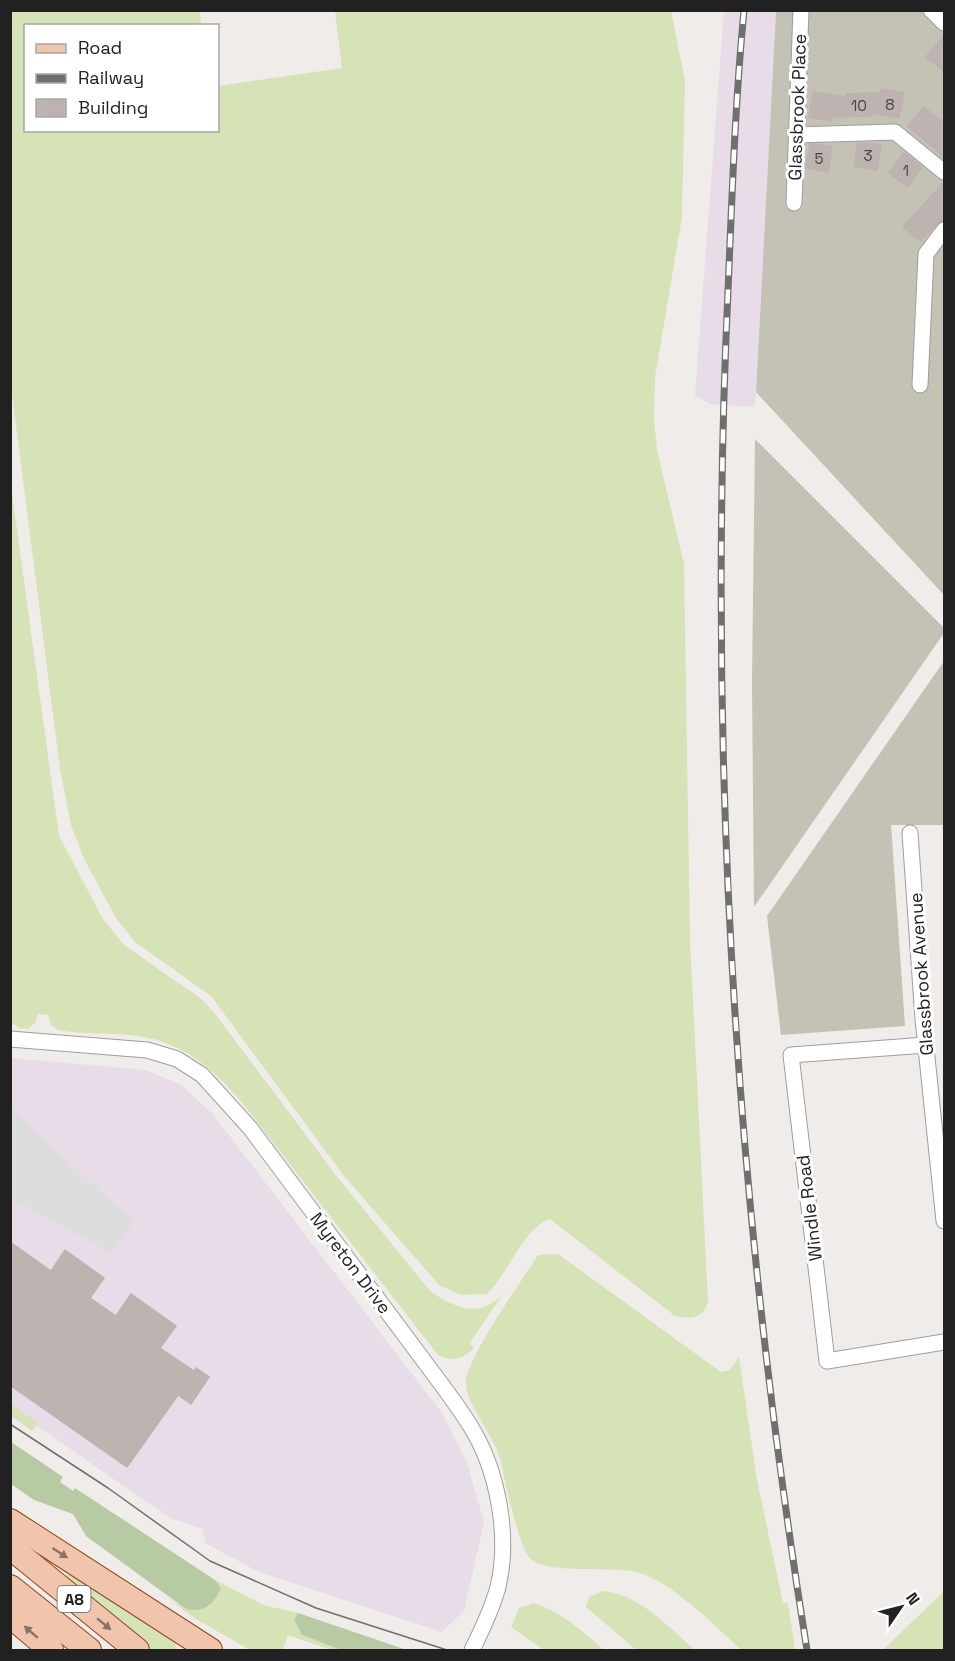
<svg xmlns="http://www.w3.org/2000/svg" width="955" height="1661" font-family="'Space Grotesk',sans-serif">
<rect width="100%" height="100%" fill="#f0ece9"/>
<!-- industrial -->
<g fill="#e8dce8">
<polygon points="724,11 776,11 755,407 709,404 695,395"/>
<polygon points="10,1058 146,1070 181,1085 212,1113 442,1413 467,1463 484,1522 464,1611 442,1632 259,1572 205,1543 203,1529 170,1518 11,1408"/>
</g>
<!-- construction -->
<g fill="#c4c1b5">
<polygon points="776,11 944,11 944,595 756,392"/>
<polygon points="755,439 944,628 944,633 754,907 752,680"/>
<polygon points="944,661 944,825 891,825 905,1026 781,1035 767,916"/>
</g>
<!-- grass -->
<g fill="#d6e3b6">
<path d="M 10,11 L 200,11 L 201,25 L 26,26 L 26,130 L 218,130 L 218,86 L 342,68 L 335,11 L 671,11 L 685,81 L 682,217 L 655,377 L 654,420 L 657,450 L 684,564 L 690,940 L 708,1302 C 703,1319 690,1319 675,1316 L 550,1219 C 524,1227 508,1274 487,1294 L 460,1295 L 439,1285 L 344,1176 L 211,996 L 135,942 L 116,918 L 84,859 L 71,825 L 60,769 L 11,386 Z"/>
<path d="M 10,479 L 59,836 L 103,919 L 124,945 L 200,998 L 213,1011 L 338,1178 L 431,1292 C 456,1308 479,1319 503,1294 L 470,1343 L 474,1348 C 462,1360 453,1362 438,1355 L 240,1100 C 211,1067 182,1042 137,1036 C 111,1032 84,1035 58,1030 L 51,1025 L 48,1015 L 38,1014 L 35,1023 L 28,1029 L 11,1028 L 19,1028 L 10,1021 Z"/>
<path d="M 558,1254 L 721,1372 L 730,1370 L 739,1357 L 757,1480 L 783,1603 L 788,1603 L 795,1650 L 741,1650 C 716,1627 669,1579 636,1572 C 609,1566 553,1574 533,1561 C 518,1552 505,1476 499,1455 C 492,1434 464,1401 466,1381 C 469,1354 521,1282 538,1255 Z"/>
<polygon points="11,1404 38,1423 32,1431 11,1416"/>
<polygon points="69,1573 175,1643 177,1650 152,1650 64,1577"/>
<polygon points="215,1580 263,1605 298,1613 294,1621 302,1635 341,1650 331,1650 288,1635 283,1649 285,1650 250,1650 196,1619 166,1597 186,1609 221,1588"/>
<path d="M 603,1591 C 641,1595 668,1627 695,1650 L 636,1650 L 586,1607 L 589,1597 Z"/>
<polygon points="944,1591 944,1650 883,1650"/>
<path d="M 533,1603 C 562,1612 582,1631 604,1650 L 544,1650 L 511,1627 L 519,1608 Z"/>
</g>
<!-- forest -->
<g fill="#b7caa3">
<path d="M 11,1442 L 63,1477 L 60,1482 L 73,1491 L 75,1488 L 215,1580 L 221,1588 C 214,1604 204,1613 186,1609 L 86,1536 L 73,1514 L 34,1500 L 11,1484 Z"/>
<polygon points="298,1613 407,1650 341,1650 302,1635 294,1620"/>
</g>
<!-- parking -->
<polygon fill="#ddd" points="10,1108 134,1222 111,1253 11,1198"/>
<!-- building -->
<g fill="#bdb4b2" stroke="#c0b1ad" stroke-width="1.5">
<polygon points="945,34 945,72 926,57"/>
<polygon points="881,89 904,93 899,118 871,113 871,116 832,117 831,121 809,117 813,92 846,97 846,94 881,93"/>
<polygon points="924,107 945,124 945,158 908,126"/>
<polygon points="858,143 881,145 877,170 854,166"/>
<polygon points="810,144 832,147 828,172 806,168"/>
<polygon points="904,153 922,167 908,187 889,173"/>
<polygon points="945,181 945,220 937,224 920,241 903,227"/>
<polygon points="10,1242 51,1271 65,1250 104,1278 90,1298 116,1316 131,1294 176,1326 160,1348 194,1371 196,1368 209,1377 191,1404 178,1395 127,1467 10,1385"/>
</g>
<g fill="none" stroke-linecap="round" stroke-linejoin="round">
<defs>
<g id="minor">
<polyline points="931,10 944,23"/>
<polyline points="796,135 895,132 944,172"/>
<polyline points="794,203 801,10"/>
<polyline points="920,385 926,254 944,230"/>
<polyline points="910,833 923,1019 944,1221"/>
<path d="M 10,1039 L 147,1050 L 177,1059 L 202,1075 L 250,1128 L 442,1385 C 452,1399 462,1412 471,1427 C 498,1471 510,1536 498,1587 C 492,1609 482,1630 472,1650"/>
<polyline points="926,1045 791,1055 827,1361 944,1342"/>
</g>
<g id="primary">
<polyline points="10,1521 210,1650"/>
<polyline points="10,1547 137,1650"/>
<polyline points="10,1587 89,1650"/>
<polyline points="10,1615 51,1650"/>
</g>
</defs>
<!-- minor casing -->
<use href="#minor" stroke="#9e9e9e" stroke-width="17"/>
<!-- primary casing -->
<use href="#primary" stroke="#8b4913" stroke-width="26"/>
<!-- minor -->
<use href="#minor" stroke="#fff" stroke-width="15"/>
<!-- primary -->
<use href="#primary" stroke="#f1c5ad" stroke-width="24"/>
<!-- tram -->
<polyline stroke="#6f6f6f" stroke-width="1.5" points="10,1424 108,1488 210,1561 316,1608 447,1650"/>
<defs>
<path id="rail" d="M 744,10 C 735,104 732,197 728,291 C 707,745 735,1202 807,1650"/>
</defs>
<!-- rail casing -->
<use href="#rail" stroke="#6f6f6f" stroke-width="7"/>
<!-- rail -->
<use href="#rail" stroke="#fff" stroke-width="4.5" stroke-dasharray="14" stroke-linecap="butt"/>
</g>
<!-- one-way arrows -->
<defs><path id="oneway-solid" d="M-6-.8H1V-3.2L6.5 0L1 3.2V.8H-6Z" transform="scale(1.5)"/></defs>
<g fill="#897367">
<use href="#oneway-solid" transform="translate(60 1553) rotate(33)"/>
<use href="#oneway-solid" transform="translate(104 1624) rotate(39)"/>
<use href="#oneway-solid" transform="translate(31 1632) rotate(-139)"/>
</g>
<g text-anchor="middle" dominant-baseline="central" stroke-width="6" stroke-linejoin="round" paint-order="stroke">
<!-- number labels -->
<g font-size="15" fill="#484645">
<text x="890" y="104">8</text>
<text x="859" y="105">10</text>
<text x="868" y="155">3</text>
<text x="819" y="158">5</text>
<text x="906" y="170">1</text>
</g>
<!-- shield labels -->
<rect fill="#fff" stroke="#646464" stroke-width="1.5" x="57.5" y="1586" width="33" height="26" rx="4.5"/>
<g font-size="16" font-weight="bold" fill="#212121">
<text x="74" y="1599">A8</text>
</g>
<!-- street labels -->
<g font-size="18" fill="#212121" stroke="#fff">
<text transform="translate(797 107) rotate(-88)">Glassbrook Place</text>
<text transform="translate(921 974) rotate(-94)">Glassbrook Avenue</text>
<text transform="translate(809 1208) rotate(-97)">Windle Road</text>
<text transform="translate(351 1263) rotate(53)">Myreton Drive</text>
</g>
</g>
<!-- border -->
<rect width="955" height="1661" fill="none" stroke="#212121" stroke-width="24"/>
<!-- legend -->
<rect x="24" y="24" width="195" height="108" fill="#ffffff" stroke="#a6a6a6" stroke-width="1.5"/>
<rect x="36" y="44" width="30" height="9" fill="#f1c5ad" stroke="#a6a6a6" stroke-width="1.5"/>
<text x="78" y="54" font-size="18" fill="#212121">Road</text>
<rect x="36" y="74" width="30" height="9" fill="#6f6f6f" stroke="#a6a6a6" stroke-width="1.5"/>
<text x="78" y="84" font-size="18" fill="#212121">Railway</text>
<rect x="36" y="99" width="30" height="18" fill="#bdb4b2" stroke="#a6a6a6" stroke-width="1.5"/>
<text x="78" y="114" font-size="18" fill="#212121">Building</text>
<!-- north arrow -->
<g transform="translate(901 1607) rotate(55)" stroke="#ffffff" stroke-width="4.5" paint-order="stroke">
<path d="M0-4.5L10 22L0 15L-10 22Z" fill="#212121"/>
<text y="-9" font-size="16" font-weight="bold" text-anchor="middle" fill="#212121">N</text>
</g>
</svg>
